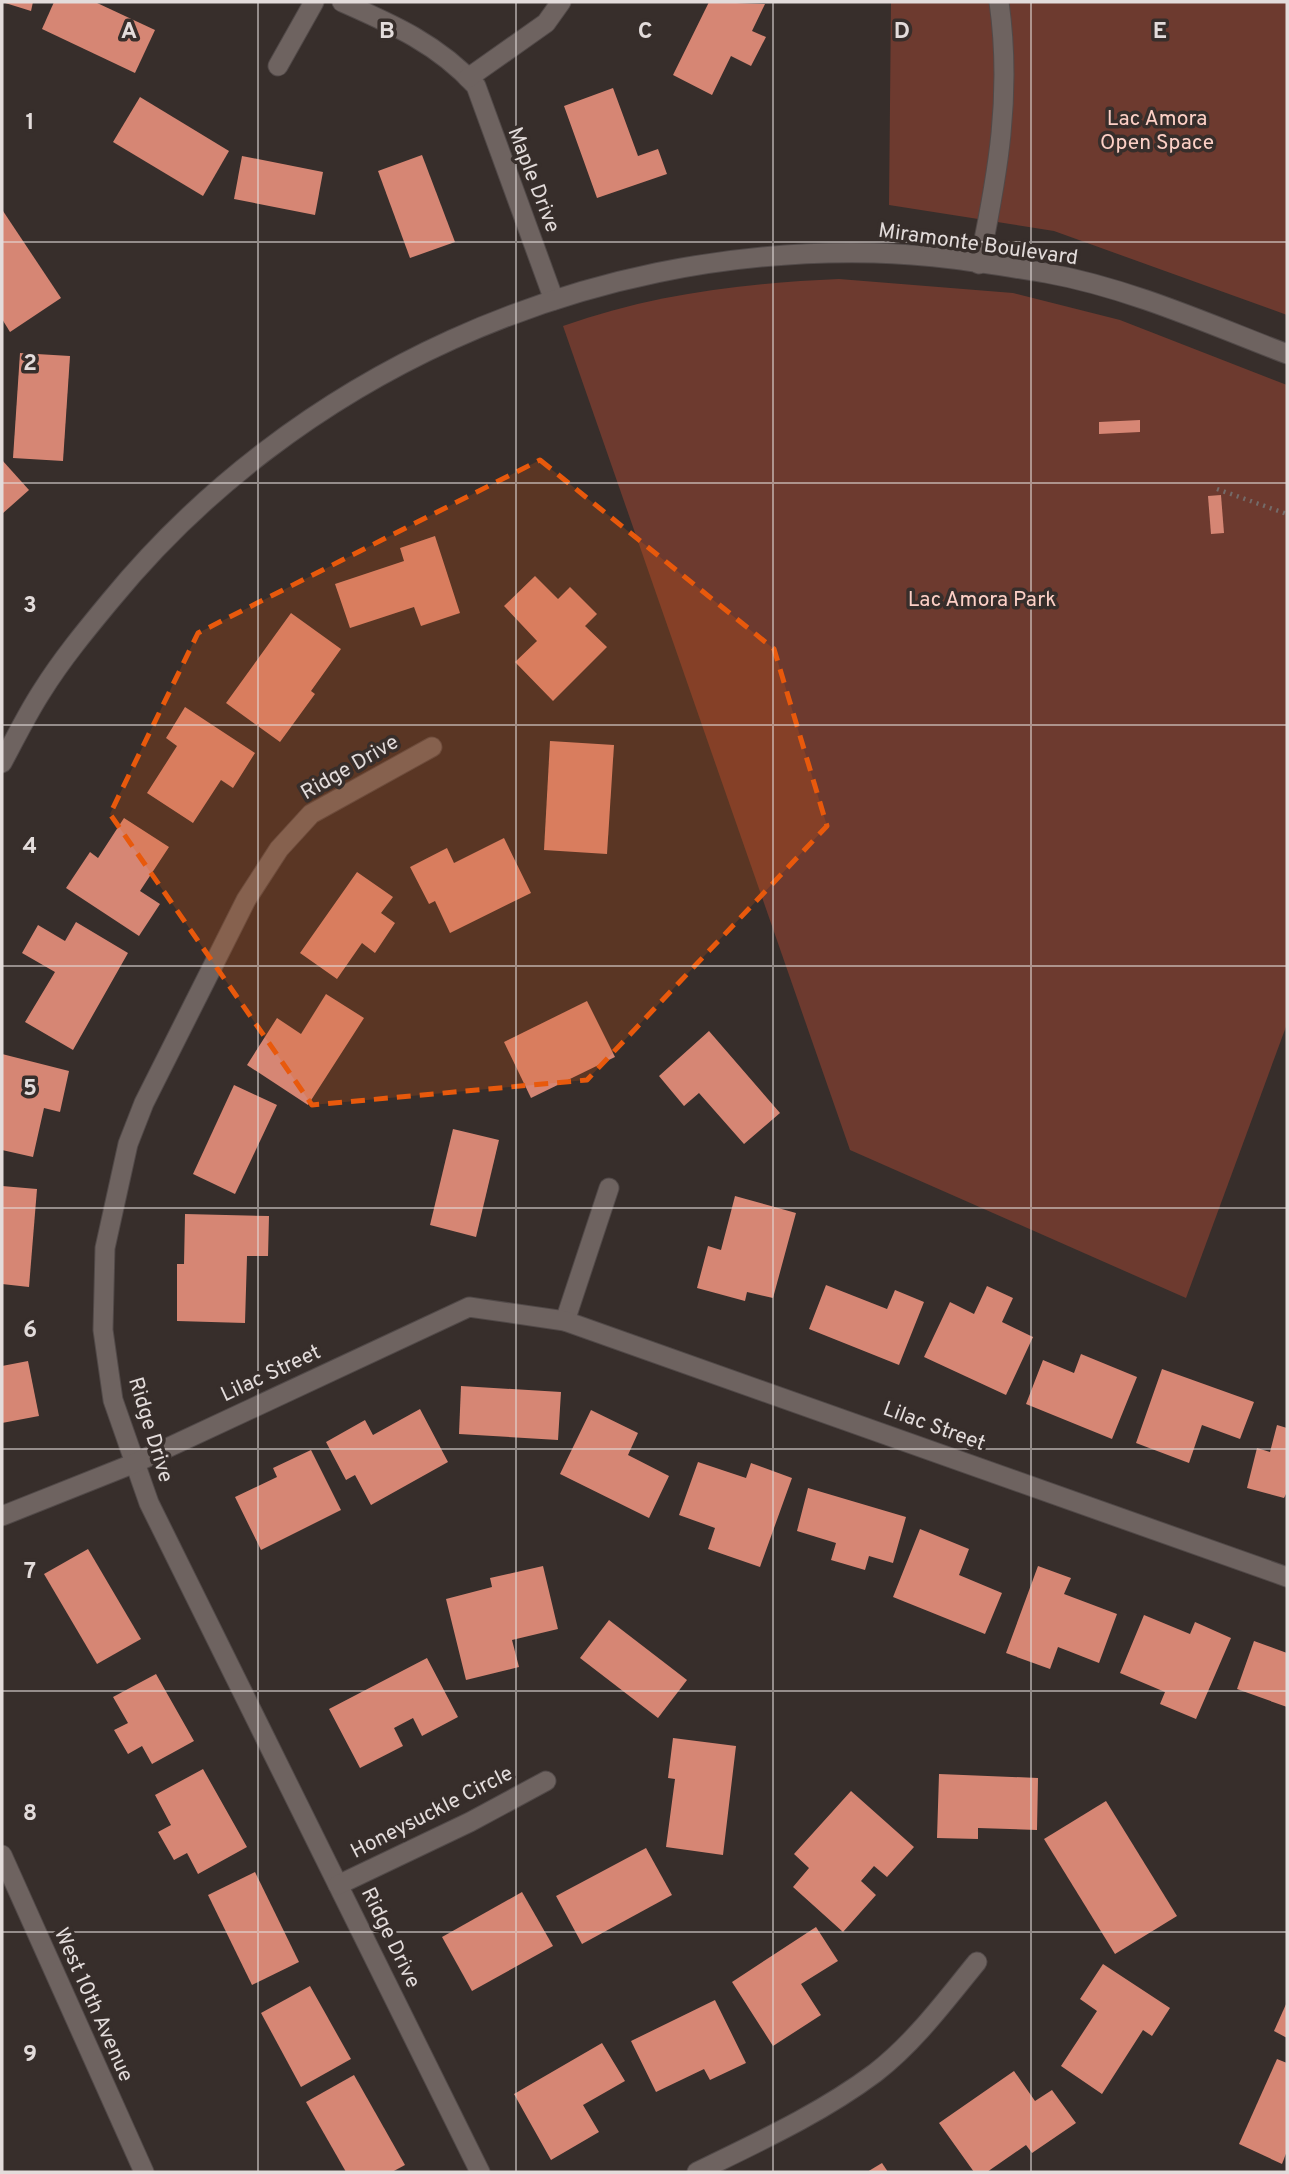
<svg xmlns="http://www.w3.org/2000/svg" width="1289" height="2174" font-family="Overpass,sans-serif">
<rect width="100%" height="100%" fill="#372e2b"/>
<!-- green -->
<g fill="#6d3a2f">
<polygon points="891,2 1287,2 1287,315 1054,231 889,205"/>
<path d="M 839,279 L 1013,293 L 1120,320 L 1287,385 L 1287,1024 L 1186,1298 L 850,1150 L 563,326 C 653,294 744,283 839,279 Z"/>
</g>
<!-- building -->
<g fill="#d68674">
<polygon points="2,2 33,2 31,11"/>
<polygon points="54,2 95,2 155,30 135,73 42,29"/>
<polygon points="709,2 765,4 752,31 766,37 751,66 731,56 712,95 673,75"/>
<polygon points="613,88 638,156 658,149 667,174 597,198 564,106"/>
<polygon points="140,97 229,151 203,196 113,142"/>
<polygon points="422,155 455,242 410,258 378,171"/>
<polygon points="242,156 323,172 315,215 234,199"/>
<polygon points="3,211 61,298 10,332 2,319"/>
<polygon points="20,353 70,356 63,461 13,458"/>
<polygon points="1140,420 1140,432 1099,434 1099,422"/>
<polygon points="2,460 29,490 2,514"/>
<polygon points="1221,495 1224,533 1211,534 1208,496"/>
<polygon points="435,536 460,613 421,626 414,607 350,628 335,584 404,561 400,548"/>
<polygon points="535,576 558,599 570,587 597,614 585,626 607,647 553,701 515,662 537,641 504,606"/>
<polygon points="291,613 341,649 311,691 315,694 280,742 226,703"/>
<polygon points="185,707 255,753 233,788 221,780 193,823 147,793 177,746 166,738"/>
<polygon points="550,741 614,745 607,854 544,850"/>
<polygon points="124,818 169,847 140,891 160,904 139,936 66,888 90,852 98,858"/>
<polygon points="504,838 531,893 450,933 435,901 429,904 410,867 447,848 454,863"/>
<polygon points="357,872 393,897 381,913 395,923 375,953 362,943 337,979 300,953"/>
<polygon points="76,922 128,953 73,1050 25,1022 55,972 22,953 38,925 65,941"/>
<polygon points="326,994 364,1018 308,1105 247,1065 277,1018 301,1034"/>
<polygon points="587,1001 615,1057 531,1098 504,1042"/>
<polygon points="709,1031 780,1113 744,1144 699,1093 684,1106 659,1076"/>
<polygon points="2,1054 69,1071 60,1112 44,1108 33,1157 2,1150"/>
<polygon points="234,1085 277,1105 235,1194 193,1174"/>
<polygon points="453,1129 499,1140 476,1237 430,1225"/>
<polygon points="2,1186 37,1189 29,1287 2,1284"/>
<polygon points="735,1196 796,1213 773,1298 747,1292 745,1301 697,1288 708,1246 721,1250"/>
<polygon points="185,1214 269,1216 268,1256 247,1256 245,1323 177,1321 177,1264 184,1264"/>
<polygon points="826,1285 887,1309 895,1290 924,1302 899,1365 809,1329"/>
<polygon points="987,1286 1013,1298 1002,1322 1033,1337 1006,1395 924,1357 950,1302 974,1314"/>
<polygon points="1081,1354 1137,1377 1112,1439 1026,1404 1043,1360 1074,1373"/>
<polygon points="28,1361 39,1416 2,1423 2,1366"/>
<polygon points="1162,1369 1254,1402 1240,1439 1202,1425 1189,1463 1136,1443"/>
<polygon points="461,1386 561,1392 558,1440 459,1434"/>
<polygon points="420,1409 448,1462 371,1505 355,1475 346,1480 326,1442 365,1420 373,1435"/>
<polygon points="591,1410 638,1433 628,1455 669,1476 649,1518 560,1474"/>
<polygon points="1277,1425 1287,1428 1287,1492 1284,1498 1247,1488 1257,1448 1270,1452"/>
<polygon points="311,1450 341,1510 261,1550 235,1497 277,1477 273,1468"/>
<polygon points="698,1462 746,1478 751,1463 792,1478 760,1567 708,1549 715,1528 679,1515"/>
<polygon points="808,1488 906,1517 893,1563 869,1556 865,1570 831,1560 836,1543 797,1531"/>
<polygon points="920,1529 969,1549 959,1575 1002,1593 985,1634 893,1597"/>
<polygon points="88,1549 141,1639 97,1664 44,1574"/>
<polygon points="543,1566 558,1629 512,1640 519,1667 466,1680 446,1599 492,1587 490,1578"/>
<polygon points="1038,1566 1071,1578 1064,1594 1117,1614 1099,1663 1058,1647 1050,1669 1006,1653"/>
<polygon points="1144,1615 1190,1634 1195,1622 1231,1638 1196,1719 1160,1704 1165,1692 1120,1673"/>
<polygon points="609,1620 687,1680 658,1718 580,1658"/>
<polygon points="1254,1641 1287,1653 1287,1707 1237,1689"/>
<polygon points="427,1658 458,1717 422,1736 413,1718 394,1728 403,1746 360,1768 329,1709"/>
<polygon points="156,1674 194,1741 152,1764 142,1746 128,1754 114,1730 128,1723 113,1697"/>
<polygon points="673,1738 736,1746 723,1855 666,1847 675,1779 668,1778"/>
<polygon points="203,1769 247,1847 198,1874 187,1853 174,1860 158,1832 171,1825 155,1795"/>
<polygon points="939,1774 1038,1778 1037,1830 978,1828 978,1839 937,1838"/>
<polygon points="851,1791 914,1847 887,1877 874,1866 861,1881 876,1895 843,1932 793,1887 809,1868 794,1854"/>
<polygon points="1106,1801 1177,1916 1115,1954 1044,1839"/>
<polygon points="646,1848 672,1895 582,1944 556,1896"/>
<polygon points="255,1872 299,1962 252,1985 208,1895"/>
<polygon points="522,1892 553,1946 472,1991 442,1937"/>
<polygon points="816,1927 838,1961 801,1984 821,2015 773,2046 732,1982"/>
<polygon points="1103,1964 1170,2008 1152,2036 1143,2030 1102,2094 1061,2066 1097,2011 1080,1999"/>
<polygon points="310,1986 351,2059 301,2087 261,2013"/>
<polygon points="715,2000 746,2063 710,2080 704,2069 656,2092 631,2041"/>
<polygon points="1287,2002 1287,2038 1274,2031"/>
<polygon points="602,2043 625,2081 583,2105 599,2132 551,2160 514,2094"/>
<polygon points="1277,2059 1287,2063 1287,2151 1282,2164 1239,2144"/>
<polygon points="1014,2071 1035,2101 1052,2090 1076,2123 1032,2153 1026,2145 987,2172 974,2172 939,2123"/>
<polygon points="354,2075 405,2165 392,2172 346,2172 306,2102"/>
<polygon points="882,2163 888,2172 867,2172"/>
</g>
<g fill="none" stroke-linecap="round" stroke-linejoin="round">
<defs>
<g id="minor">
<path d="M 342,2 C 392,24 438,44 476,86 L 554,300"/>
<polyline points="278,66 314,2"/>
<polyline points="468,78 546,23 561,2"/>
<path d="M 979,264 C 998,174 1012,94 999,2"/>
<polyline points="432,747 311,814 279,849 246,900 144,1103 128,1144 105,1248 103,1330 113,1400 149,1503 480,2172"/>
<path d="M 2,763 C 15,739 27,714 42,691 C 62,659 86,630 110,601 C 295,375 582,246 874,253 C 931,254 990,264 1046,273 C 1129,288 1209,324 1287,354"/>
<polyline points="565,1321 609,1188"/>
<polyline points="2,1516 135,1463 469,1307 565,1321 1287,1577"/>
<polyline points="2,1855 144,2172"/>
<polyline points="338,1885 470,1822 546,1781"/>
<path d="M 697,2172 C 758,2142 820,2114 875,2073 C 915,2042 945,2001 977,1962"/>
</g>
</defs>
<!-- minor casing -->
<use href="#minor" stroke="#514948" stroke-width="21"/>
<!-- path -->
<polyline stroke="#746b69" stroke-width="4.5" stroke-dasharray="2 5" stroke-linecap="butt" points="1217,489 1287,514"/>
<!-- minor -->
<use href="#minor" stroke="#6e6360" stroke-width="19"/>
</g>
<!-- marked area -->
<path fill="#e8590c" fill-opacity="0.2" stroke="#e8590c" stroke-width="5" stroke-dasharray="14 9" stroke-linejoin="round" d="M 540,460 L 774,649 L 827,826 L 587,1080 L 312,1105 L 110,814 L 198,633 Z"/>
<!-- grid -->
<path fill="none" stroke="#e3dcdb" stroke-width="2" stroke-opacity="0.55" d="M 258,2 L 258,2172M 516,2 L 516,2172M 773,2 L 773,2172M 1031,2 L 1031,2172M 2,242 L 1287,242M 2,483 L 1287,483M 2,725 L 1287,725M 2,966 L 1287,966M 2,1208 L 1287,1208M 2,1449 L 1287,1449M 2,1691 L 1287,1691M 2,1932 L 1287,1932"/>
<g text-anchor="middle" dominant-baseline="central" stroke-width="7" stroke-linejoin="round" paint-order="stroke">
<!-- park labels -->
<g font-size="21" fill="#fdd0c6" stroke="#372e2b">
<text x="1157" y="119">Lac Amora<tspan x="1157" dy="24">Open Space</tspan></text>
<text x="982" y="600">Lac Amora Park</text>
</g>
<!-- street labels -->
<g font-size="21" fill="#e3dcdb" stroke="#372e2b">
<text transform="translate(533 180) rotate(69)">Maple Drive</text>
<text transform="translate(978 245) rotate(8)">Miramonte Boulevard</text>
<text transform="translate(350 768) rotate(-30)">Ridge Drive</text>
<text transform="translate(271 1374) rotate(-25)">Lilac Street</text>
<text transform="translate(934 1427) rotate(20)">Lilac Street</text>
<text transform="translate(150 1430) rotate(73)">Ridge Drive</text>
<text transform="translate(432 1813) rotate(-27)">Honeysuckle Circle</text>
<text transform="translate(390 1938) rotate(64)">Ridge Drive</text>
<text transform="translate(93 2005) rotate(66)">West 10th Avenue</text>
</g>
</g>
<g font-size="23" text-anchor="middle" font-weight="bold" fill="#e3dcdb" stroke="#372e2b" stroke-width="7" stroke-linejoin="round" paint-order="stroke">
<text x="129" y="38">A</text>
<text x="387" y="38">B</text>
<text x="645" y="38">C</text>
<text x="902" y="38">D</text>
<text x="1160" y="38">E</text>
<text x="30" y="129">1</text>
<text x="30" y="370">2</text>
<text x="30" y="612">3</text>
<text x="30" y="853">4</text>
<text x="30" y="1095">5</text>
<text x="30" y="1337">6</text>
<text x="30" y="1578">7</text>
<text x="30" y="1820">8</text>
<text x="30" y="2061">9</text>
</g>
<!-- border -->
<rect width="1289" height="2174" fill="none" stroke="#e3dcdb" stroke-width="7"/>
</svg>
